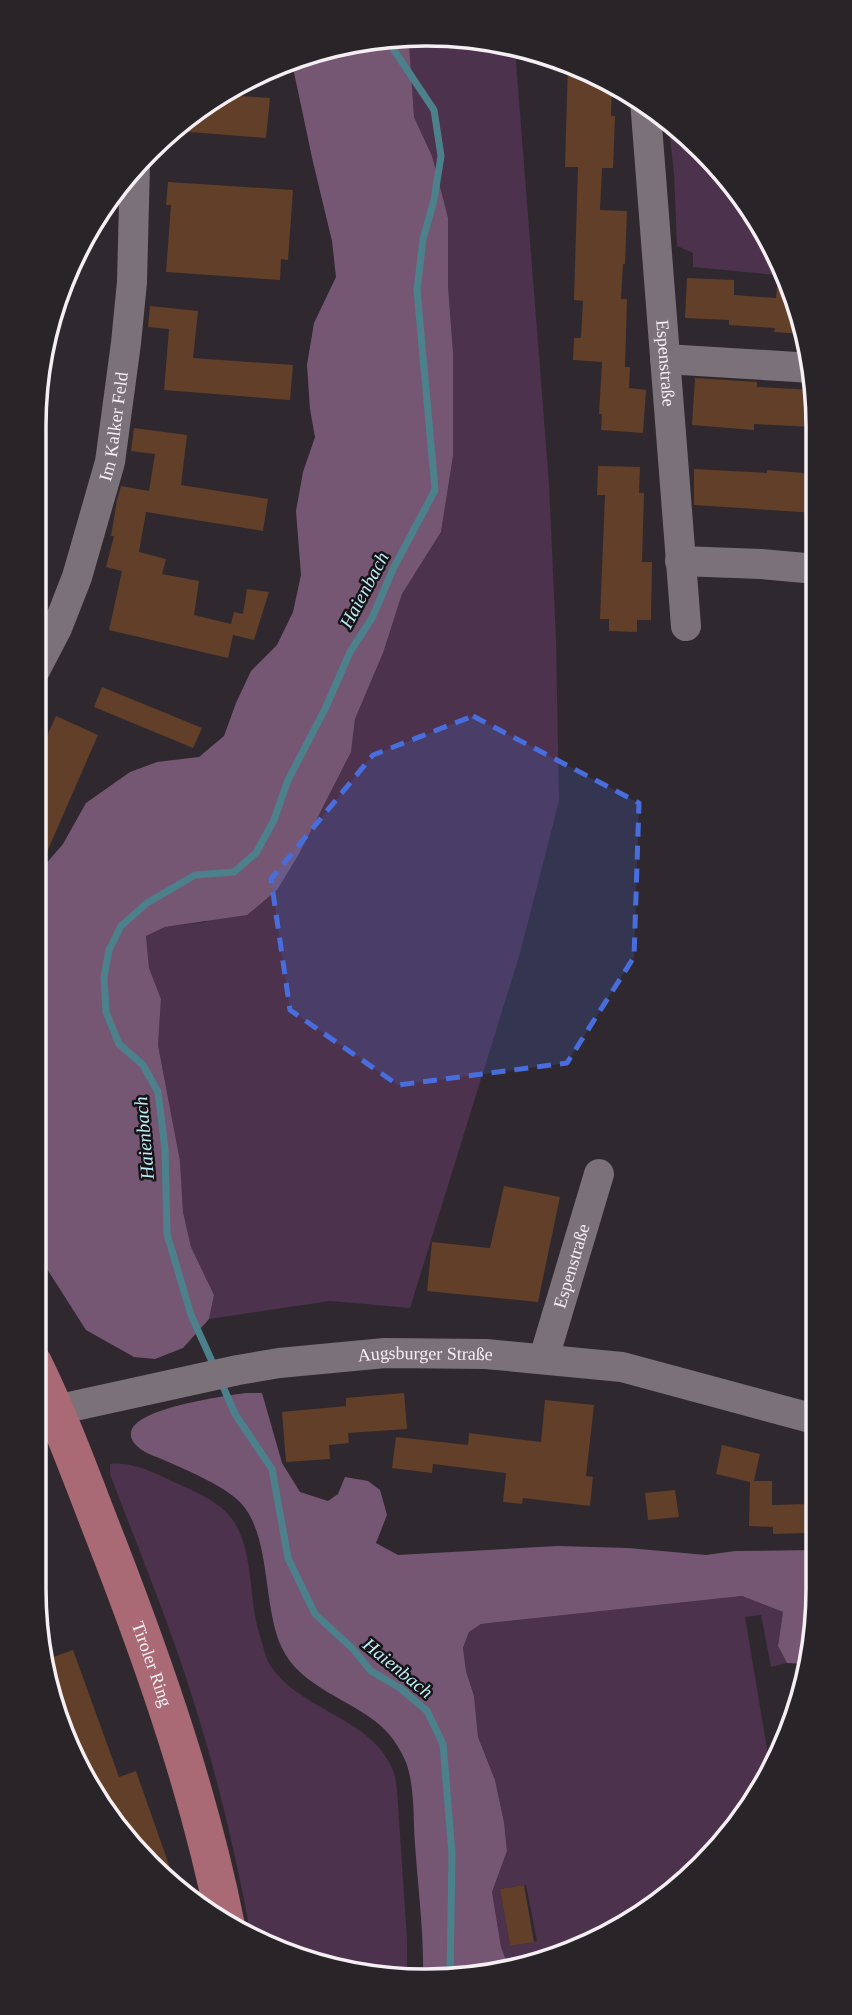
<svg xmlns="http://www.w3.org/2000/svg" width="852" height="2015" font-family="Georgia,serif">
<rect width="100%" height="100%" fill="#30282f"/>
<!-- green -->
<g fill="#4c324c" fill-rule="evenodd">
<polygon points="408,35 515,49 549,484 556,639 559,801 520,953 410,1308 330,1301 209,1319 214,1295 191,1247 183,1212 180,1161 158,1045 161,999 149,968 146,936 165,927 205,922 277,890 299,854 351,752 355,719 383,653 402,594 441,532 453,456 453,352 448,286 432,156 414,117"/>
<polygon points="668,121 722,167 778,253 786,276 693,267 693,253 677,246 674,174"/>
<path d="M 110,1464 C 132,1461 157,1474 176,1483 C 192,1490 213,1499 226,1512 C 255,1541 248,1597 259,1633 C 263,1644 265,1659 272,1668 C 302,1710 366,1717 390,1764 C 397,1776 397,1791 398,1805 L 407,1939 L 407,1977 L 374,1978 L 251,1936 C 237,1860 219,1783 196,1709 C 172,1629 139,1551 110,1474 Z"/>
<path d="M 742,1596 L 783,1612 L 778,1646 L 787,1663 L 771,1667 L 761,1615 L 745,1617 L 770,1767 L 737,1828 L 644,1916 L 510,1971 L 501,1947 L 492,1892 L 507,1851 L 504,1822 L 495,1780 L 478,1737 L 474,1696 L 466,1671 L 463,1649 L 469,1632 L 481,1624 L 499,1622 ZM 526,1885 L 537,1941 L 510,1946 L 500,1889 Z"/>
</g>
<!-- forest -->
<g fill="#755774">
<polygon points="400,34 408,35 409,44 414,117 432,156 448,218 448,286 453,352 453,456 441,532 402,594 383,653 355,719 351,752 299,854 277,890 247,915 165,927 146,936 149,968 161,999 158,1045 180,1161 183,1212 191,1247 214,1295 209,1319 183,1348 155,1359 134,1357 86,1330 33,1247 33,868 44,866 63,844 86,803 130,772 157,762 199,757 224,736 236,703 251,671 277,645 293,612 301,575 296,511 303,472 315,437 310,409 307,365 314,323 336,277 332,241 313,162 292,63"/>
<path d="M 246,1393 L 262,1393 L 282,1463 L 300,1492 L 328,1501 L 338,1494 L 345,1477 L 368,1481 L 380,1490 L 387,1515 L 376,1543 L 398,1555 L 557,1546 L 628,1548 L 706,1555 L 735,1551 L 819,1550 L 819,1589 L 806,1664 L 787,1663 L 778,1646 L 783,1612 L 742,1596 L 499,1622 L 481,1624 L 469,1632 L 463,1648 L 466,1671 L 474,1696 L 478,1737 L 495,1780 L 504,1822 L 507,1851 L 492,1892 L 501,1947 L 510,1971 L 503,1974 L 423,1977 C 424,1932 418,1889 415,1844 C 413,1819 415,1790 407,1765 C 402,1751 392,1736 381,1726 C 352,1700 300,1687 282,1648 C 262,1606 272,1536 240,1502 C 224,1486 187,1470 166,1461 C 158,1457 149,1455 142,1450 C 136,1446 130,1440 131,1433 C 133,1408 225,1396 246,1393 Z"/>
</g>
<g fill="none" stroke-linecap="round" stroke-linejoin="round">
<!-- stream -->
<g stroke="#4c818c" stroke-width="7">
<polyline points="215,1368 191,1315 167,1234 165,1149 158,1092 143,1065 119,1044 106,1012 104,977 109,950 121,926 147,903 195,875 234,872 256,853 274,820 288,780 326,707 350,652 372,618 393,569 435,490 417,290 423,239 434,200 441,156 434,110 386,38"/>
<polyline points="221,1382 235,1414 272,1469 288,1558 315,1614 353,1649 371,1671 400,1688 427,1711 443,1744 452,1854 450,1976"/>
</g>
</g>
<!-- building -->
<g fill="#613f29">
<polygon points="568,62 612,84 611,116 615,116 613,168 602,168 600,210 627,211 625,264 623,264 621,299 627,299 625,367 630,367 629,388 646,390 643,433 601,430 602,414 599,414 602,362 573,360 574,338 581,338 583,301 574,300 578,167 565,167"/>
<polygon points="225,95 270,98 266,138 177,131"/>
<polygon points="168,182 293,190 288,260 281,259 280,280 166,272 171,205 166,205"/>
<polygon points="781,260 803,334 774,332 775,328 729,325 729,320 685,318 687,278 734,280 734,295 776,298 779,261"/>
<polygon points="150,306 198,311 193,358 293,365 290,400 164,390 169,329 148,327"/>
<polygon points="695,378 757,382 757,387 815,390 815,427 754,424 754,430 692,425"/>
<polygon points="134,428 187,435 181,485 268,499 263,531 146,512 139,552 166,559 162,574 199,581 194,615 231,624 234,612 243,614 247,589 269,592 254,640 233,635 228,658 109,630 122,571 106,567 114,536 111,536 117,500 121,486 149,491 155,454 131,451"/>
<polygon points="598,466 640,467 639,493 644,493 642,562 652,562 651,620 637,620 637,632 609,631 609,619 600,619 605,495 597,495"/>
<polygon points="694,469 767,473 767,470 816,474 816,513 694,505"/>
<polygon points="102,687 202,728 193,748 94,707"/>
<polygon points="56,716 98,735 33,884 33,767"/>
<polygon points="504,1186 560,1197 538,1302 427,1291 432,1242 490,1248"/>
<polygon points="404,1393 407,1429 348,1433 349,1443 329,1445 330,1459 286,1462 282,1412 346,1406 346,1398"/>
<polygon points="545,1400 594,1405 586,1476 593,1477 590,1506 523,1498 522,1504 503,1502 506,1473 433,1464 432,1473 392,1468 396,1437 468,1445 469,1433 541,1442"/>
<polygon points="722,1445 760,1454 754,1481 772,1481 772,1505 808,1504 808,1533 773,1534 773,1527 749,1526 750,1482 716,1474"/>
<polygon points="675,1490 679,1517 648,1520 645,1493"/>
<polygon points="73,1650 119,1777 136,1771 176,1885 130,1848 54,1716 45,1660"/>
<polygon points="524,1885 534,1942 510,1946 500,1889"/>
</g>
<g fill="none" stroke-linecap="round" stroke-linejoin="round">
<!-- minor -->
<g stroke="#7a7179" stroke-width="30">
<path id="s1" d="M 645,100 L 686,626"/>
<polyline points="665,359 813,368"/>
<polyline points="680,561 761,564 816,569"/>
<path id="s2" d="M 33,674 L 57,628 L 77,577 L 110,462 L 126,343 L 132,282 L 135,164"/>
<path id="s3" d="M 544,1358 L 599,1174"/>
<path id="s4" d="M 33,1418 L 56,1410 L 238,1370 L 279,1363 L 385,1353 L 486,1354 L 622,1367 L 818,1420"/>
</g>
<!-- major -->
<path stroke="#aa6a75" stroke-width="38" id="s5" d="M 33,1363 C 62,1422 84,1484 108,1545 C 156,1669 200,1795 226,1926"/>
</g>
<!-- marked area -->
<path fill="#486ede" fill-opacity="0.2" stroke="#486ede" stroke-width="5" stroke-dasharray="14 9" stroke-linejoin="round" d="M 473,716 L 639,803 L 634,957 L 567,1063 L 398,1085 L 290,1010 L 271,879 L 373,755 Z"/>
<g text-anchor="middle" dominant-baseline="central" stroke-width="5" stroke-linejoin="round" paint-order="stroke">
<!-- street labels -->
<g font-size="18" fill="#f5eff4" stroke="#161215">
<text stroke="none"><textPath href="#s1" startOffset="264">Espenstraße</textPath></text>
<text stroke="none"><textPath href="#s2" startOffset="262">Im Kalker Feld</textPath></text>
<text stroke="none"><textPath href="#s3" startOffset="96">Espenstraße</textPath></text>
<text stroke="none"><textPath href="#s4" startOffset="399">Augsburger Straße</textPath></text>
<text stroke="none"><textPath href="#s5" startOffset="324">Tiroler Ring</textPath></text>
</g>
<!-- water labels -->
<g font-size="19" font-style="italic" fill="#bceef9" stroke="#161215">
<text transform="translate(364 590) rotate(-62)">Haienbach</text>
<text transform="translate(144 1138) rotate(-95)">Haienbach</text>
<text transform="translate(398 1668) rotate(39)">Haienbach</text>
</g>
</g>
<!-- crop -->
<path d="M0 0H852V2015H0ZM426 46H426A380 380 0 0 1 806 426V1589A380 380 0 0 1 426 1969H426A380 380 0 0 1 46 1589V426A380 380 0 0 1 426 46Z" fill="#282427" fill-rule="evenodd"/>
<path fill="none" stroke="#f5eff4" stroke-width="3.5" d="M426 46H426A380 380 0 0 1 806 426V1589A380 380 0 0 1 426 1969H426A380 380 0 0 1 46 1589V426A380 380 0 0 1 426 46Z"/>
</svg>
